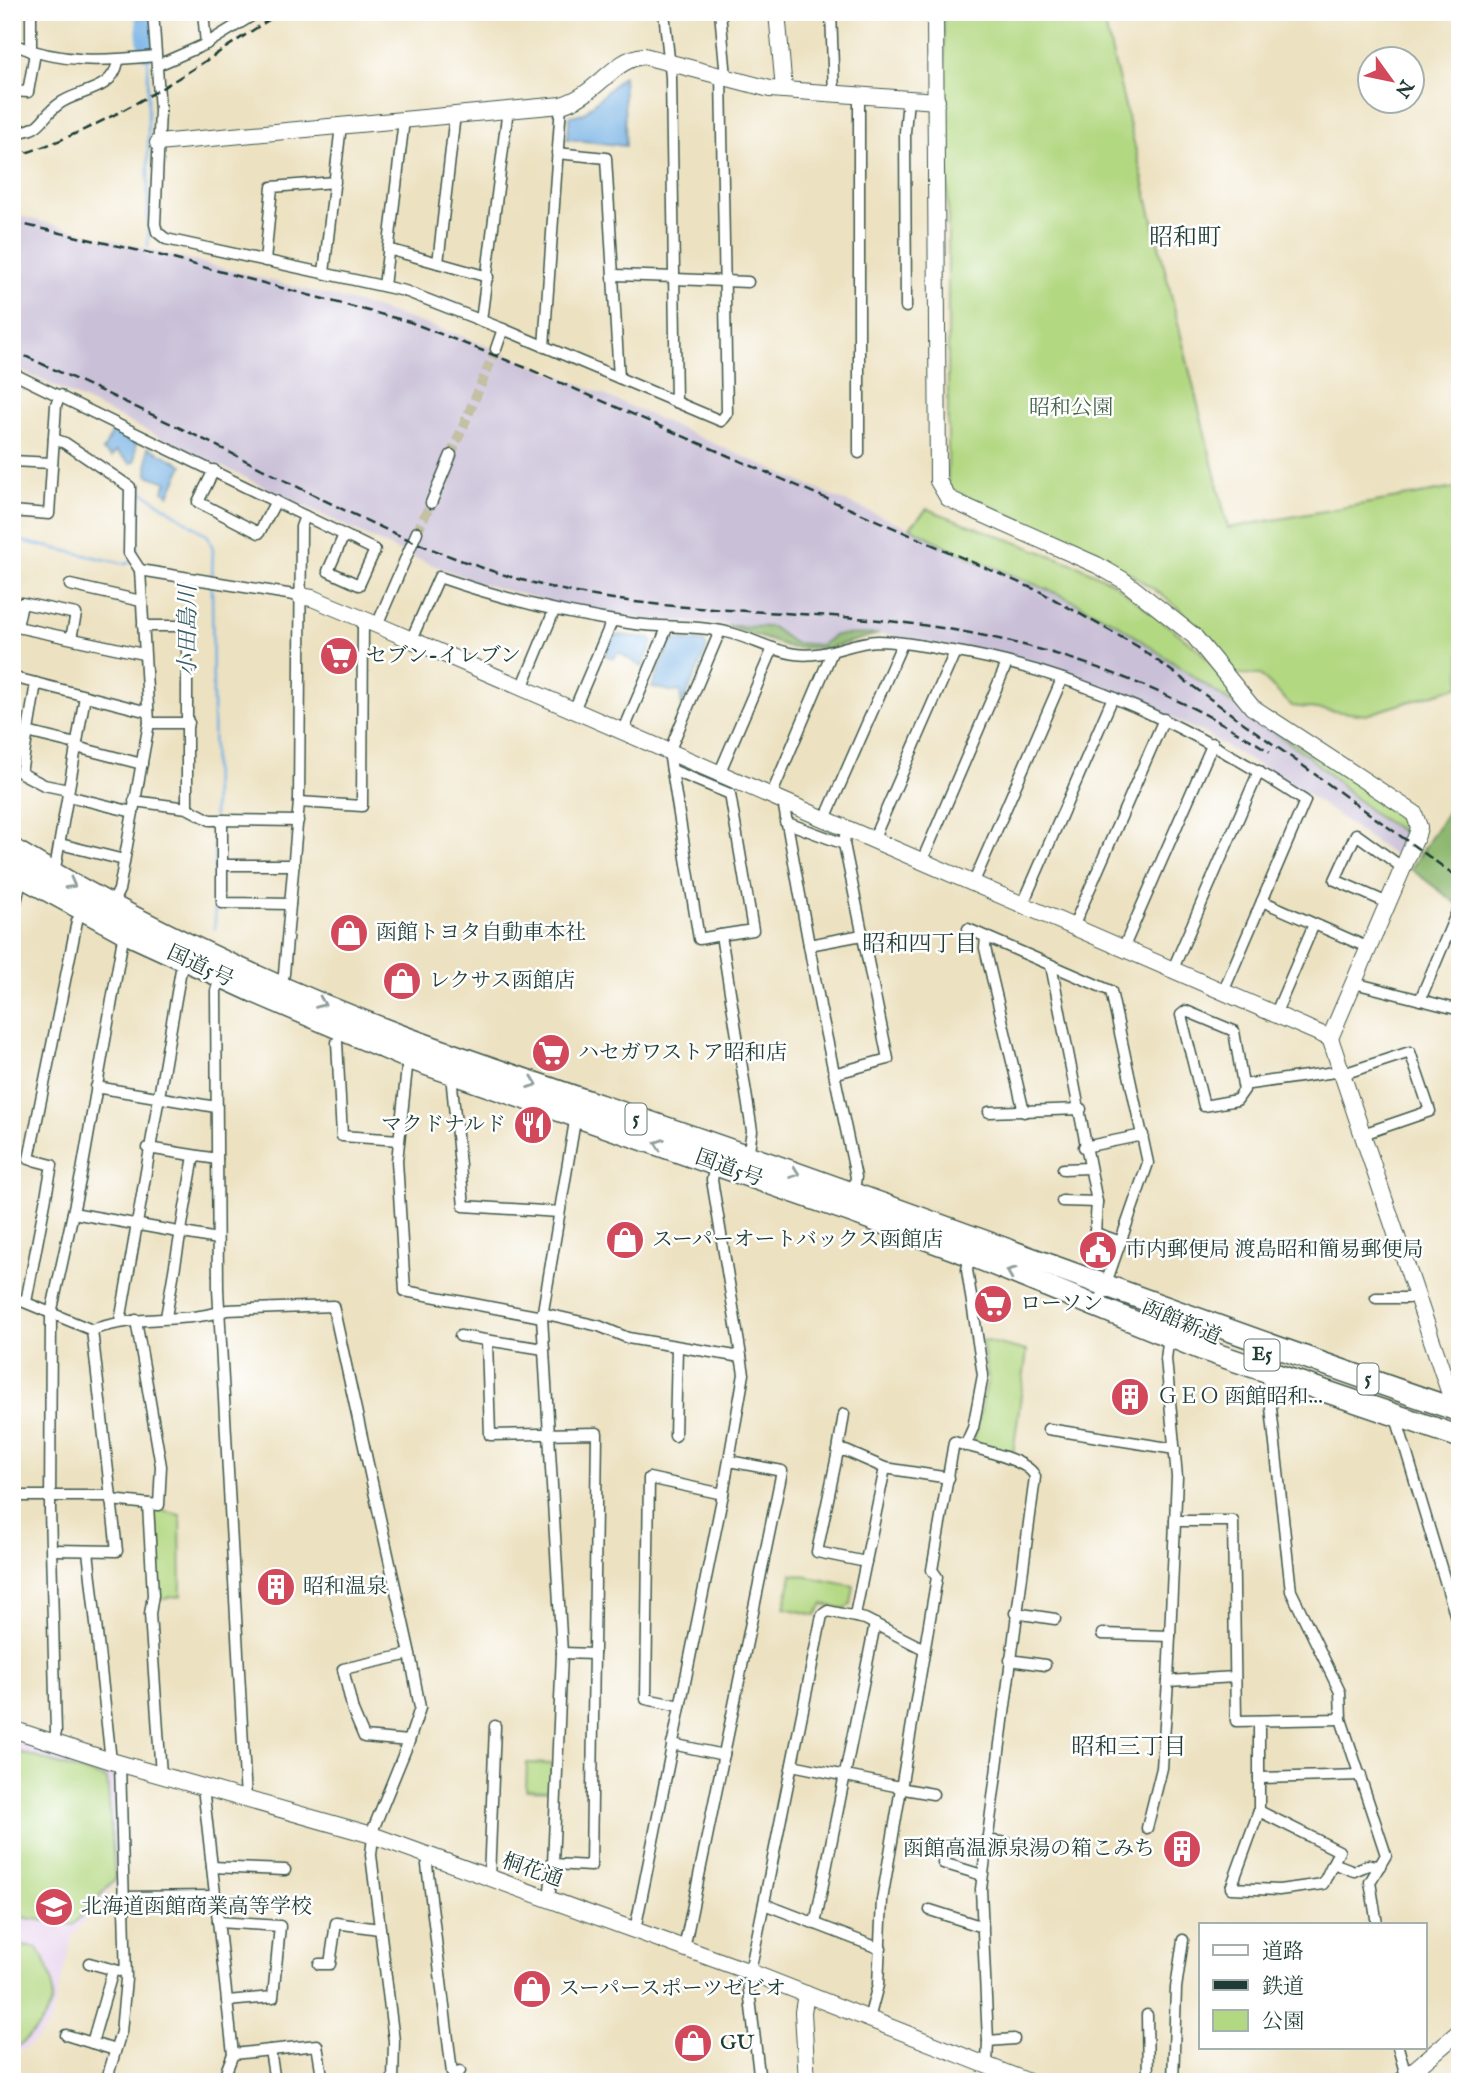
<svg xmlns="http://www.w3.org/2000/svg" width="1472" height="2094" font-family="'IM FELL English','Noto Serif JP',serif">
<rect width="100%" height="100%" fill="#fff"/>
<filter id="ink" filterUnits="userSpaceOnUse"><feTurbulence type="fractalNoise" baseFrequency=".0143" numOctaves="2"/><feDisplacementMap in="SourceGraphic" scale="14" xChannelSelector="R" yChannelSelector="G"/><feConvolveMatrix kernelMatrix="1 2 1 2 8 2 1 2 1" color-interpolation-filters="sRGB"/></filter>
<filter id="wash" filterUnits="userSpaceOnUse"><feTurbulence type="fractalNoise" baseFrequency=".00686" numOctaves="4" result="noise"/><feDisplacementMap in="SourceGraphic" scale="28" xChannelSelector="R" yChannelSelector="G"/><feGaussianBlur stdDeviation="1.57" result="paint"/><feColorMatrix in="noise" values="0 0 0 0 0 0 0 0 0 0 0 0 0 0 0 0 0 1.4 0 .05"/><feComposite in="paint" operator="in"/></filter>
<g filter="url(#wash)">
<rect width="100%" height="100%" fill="#ece1c0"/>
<!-- built -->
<polygon fill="#e8d2ee" points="12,1740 117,1775 118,1879 73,1935 51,2020 37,2040 22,2050 12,2049"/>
<!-- industrial -->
<polygon fill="#c9bfd7" points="12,214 365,305 459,335 577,383 839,499 1116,612 1190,660 1232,706 1308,756 1410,836 1400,860 1313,798 1205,734 1112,690 1069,675 996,654 879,634 835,635 821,645 794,643 772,627 644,620 565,606 475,582 398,551 12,366"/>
<!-- green -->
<g fill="#b3d882" stroke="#698a5b" stroke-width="2">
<path d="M 943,12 L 1102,12 L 1228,528 L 1460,487 L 1460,686 L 1366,715 L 1292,706 L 1260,675 L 1235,674 C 1175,573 1055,538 955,492 L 948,485 L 948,152 Z"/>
<polygon points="927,509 1079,566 1112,582 1197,648 1277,731 1405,816 1412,830 1410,836 1375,815 1308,756 1116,623 1065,597 953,550 910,527"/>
<polygon points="982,1340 1027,1351 1013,1454 973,1443 988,1379"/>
<polygon points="156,1509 180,1515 181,1596 157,1599 153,1513"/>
<polygon points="792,1574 854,1586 851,1604 844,1609 823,1604 816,1615 784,1608"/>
<polygon points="12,1750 107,1779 115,1879 73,1925 12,1916"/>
<polygon points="527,1763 552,1764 551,1791 526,1790"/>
<path d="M 12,1945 L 38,1948 C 63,1987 56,2016 20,2045 L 12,2044 Z"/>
</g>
<!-- forest -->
<g fill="#8eb870" stroke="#567a52" stroke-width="2">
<polygon points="727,626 772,627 794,643 821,645 835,635 879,634 828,648 792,648"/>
<polygon points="1460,792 1460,906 1411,869"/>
</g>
<!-- water -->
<g fill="#71afe3" stroke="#48768c" stroke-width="2">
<polygon points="623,76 626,146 567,139 570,116 584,113"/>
<polygon points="113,431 136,442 135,461 131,463 116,451 112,457 103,451"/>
<polygon points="148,447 183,465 169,495 163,491 167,482 147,475"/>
<polygon points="619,635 649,638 653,642 642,667 618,652 614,659 605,655 612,637"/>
<polygon points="676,640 704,642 707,648 682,706 680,691 674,692 652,687 670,644"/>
</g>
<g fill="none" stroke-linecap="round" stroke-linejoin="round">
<!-- stream -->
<g stroke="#71afe3" stroke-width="2.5">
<polyline points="148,246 148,60"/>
<polyline points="140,490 208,536 213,549 212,579"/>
<polyline points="12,539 126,564 130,562"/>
<polyline points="136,559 142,483"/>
<polyline points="212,585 214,816"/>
<polyline points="214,825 215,929"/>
</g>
<!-- river -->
<polyline stroke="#71afe3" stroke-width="18" points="144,12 147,51"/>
</g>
</g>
<g filter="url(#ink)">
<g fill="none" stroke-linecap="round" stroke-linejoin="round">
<!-- street-tunnel -->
<g stroke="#c3c0a4" stroke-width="10" stroke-dasharray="10 5" stroke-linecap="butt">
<polyline points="451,455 496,349"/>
<polyline points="417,532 431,503"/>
</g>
<defs>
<g id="street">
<polyline points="31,12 31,52"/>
<polyline points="153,12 160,110 155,224 157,232 166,239 405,291 503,329 496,349"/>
<polyline points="203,12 206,44"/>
<polyline points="664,12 671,77 676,402"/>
<polyline points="720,12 726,77"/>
<polyline points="831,12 834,94"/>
<path d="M 12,44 C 62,64 105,61 156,56"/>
<polyline points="158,65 206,44 258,12"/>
<polyline points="12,91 28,92 35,53"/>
<path d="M 12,132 C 45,132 39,116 62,102 C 83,89 112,91 118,62"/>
<polyline points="557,153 606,158 619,378"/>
<polyline points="388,249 488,277"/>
<polyline points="265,261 272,187 335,182"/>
<polyline points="438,263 455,114"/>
<polyline points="324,273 341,125"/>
<polyline points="615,275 675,277"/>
<polyline points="675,279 748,282"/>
<polyline points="384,286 404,120"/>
<polyline points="906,307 905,132 908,99"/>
<polyline points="481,321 508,109"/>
<polyline points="503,329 721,421 727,413 721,75"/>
<polyline points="544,347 561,105"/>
<polyline points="12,373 305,516 301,527 299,802 284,974 280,989"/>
<polyline points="54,439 65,443 130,487 129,553 140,570 149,723 119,890 111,906"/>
<polyline points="859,453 859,95"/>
<polyline points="12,461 52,463"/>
<polyline points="214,470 198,502 259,533 276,501"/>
<polyline points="431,503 451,455"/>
<polyline points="12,511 49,514 56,405 60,395"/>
<polyline points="305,516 375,550 359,585 328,571 344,535"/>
<polyline points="140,570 300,596"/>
<polyline points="70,585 141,601"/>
<polyline points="377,625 417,532"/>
<polyline points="143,626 187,626 187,808"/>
<polyline points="720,631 669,752 699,939 721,935 752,1131 748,1156"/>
<polyline points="71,638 76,614 22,603 17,627 143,654"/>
<path d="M 411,640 L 439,577 C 503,599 567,615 635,624 C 665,628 700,625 730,633 C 752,638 772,651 795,654 C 827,658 849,642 878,641 C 902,641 928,647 952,651 C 1081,672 1196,730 1305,801 L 1223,992"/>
<polyline points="12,677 148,712"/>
<polyline points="36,683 21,773 44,785 68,790"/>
<polyline points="522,688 554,611"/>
<polyline points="574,710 612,621"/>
<polyline points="149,723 189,723"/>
<polyline points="27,732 76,744"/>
<polyline points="623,732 667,628"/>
<polyline points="76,747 142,764"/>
<polyline points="672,770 730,794 753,930 721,935"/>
<polyline points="719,774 773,648"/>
<polyline points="68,796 133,812"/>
<polyline points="771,796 832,652"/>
<polyline points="134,801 187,808 210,820 222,820"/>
<polyline points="783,801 820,1006 856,1177 853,1197"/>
<polyline points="299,802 362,806 363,619"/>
<polyline points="825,819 902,644"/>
<polyline points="785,822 844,844"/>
<polyline points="873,840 955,652"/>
<polyline points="60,844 124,860"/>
<polyline points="922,861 1007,663"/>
<polyline points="56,863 85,696"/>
<polyline points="222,865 294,865"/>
<polyline points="973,884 1062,679"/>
<polyline points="1262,901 1369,948"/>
<polyline points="1388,903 1335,880 1356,834 1403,868"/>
<polyline points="290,904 222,903 222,820 298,821"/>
<polyline points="1022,906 1113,697"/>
<polyline points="12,919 19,889"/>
<polyline points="1073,927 1164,719"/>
<polyline points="968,929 1111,991 1148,1163 1098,1306"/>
<polyline points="986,937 985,948 1024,1112"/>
<polyline points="809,945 862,935"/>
<polyline points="1123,949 1213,743"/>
<polyline points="1051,965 1097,1202 1095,1233 1121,1242"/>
<polyline points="1172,971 1259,771"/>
<polyline points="221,974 216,991 218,1289 246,1799"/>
<polyline points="1354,983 1460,1010"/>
<polyline points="1420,1000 1457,912 1460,914"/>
<polyline points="1275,1015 1314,924"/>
<polyline points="337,1042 342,1136 399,1140"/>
<polyline points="408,1058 397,1161 405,1291 542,1317"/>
<polyline points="837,1073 888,1059 844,844 846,829"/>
<polyline points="1343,1074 1410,1052 1430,1111 1363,1134"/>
<polyline points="452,1085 464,1206 559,1212"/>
<polyline points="1243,1085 1234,1031 1186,1011 1181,1015 1204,1106 1237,1100 1244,1090 1243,1085 1342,1071"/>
<polyline points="96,1087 216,1107"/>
<polyline points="989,1112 1081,1109"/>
<polyline points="1084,1147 1143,1135"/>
<polyline points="148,1148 217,1159"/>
<polyline points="1063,1169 1089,1168"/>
<polyline points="1062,1201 1097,1202"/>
<polyline points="73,1213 217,1239"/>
<path d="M 12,1297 L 92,1330 C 136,1314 183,1324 227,1310 L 333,1306 L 410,1654 L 420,1708 L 409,1741 L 364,1737 L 353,1711 L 343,1669 L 410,1654"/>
<polyline points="1376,1298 1408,1298 1416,1294"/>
<polyline points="26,1302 52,1165 29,1159 77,921"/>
<polyline points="542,1313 599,1326 628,1338 741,1357"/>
<polyline points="166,1317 194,1156"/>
<polyline points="120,1322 183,958"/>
<polyline points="460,1336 544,1349"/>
<polyline points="487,1342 490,1435 597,1433 591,1866 553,1864"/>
<polyline points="1277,1347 1268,1380 1291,1591 1340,1692 1341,1719 1386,1855 1370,1882 1377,1924"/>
<polyline points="1398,1424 1460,1631"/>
<polyline points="1048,1429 1175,1449"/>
<polyline points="675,1436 677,1347"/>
<polyline points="965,1446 973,1428 983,1375 967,1270 970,1255"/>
<polyline points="838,1451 844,1414"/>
<polyline points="12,1496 110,1496"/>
<polyline points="111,1500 159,1505 161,1466 136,1320"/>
<polyline points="148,1504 153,1595 150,1614 161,1775"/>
<polyline points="1175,1521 1233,1521 1236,1721 1341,1719"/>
<polyline points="53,1550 117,1551 92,1330"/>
<polyline points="88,1551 111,1761"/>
<polyline points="866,1562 817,1552 838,1451 846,1451 885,1468 949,1478"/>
<polyline points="1015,1613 1055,1619"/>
<polyline points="855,1615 885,1468"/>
<polyline points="1102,1634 1170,1636"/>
<polyline points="562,1653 594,1654"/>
<polyline points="1010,1660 1045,1665"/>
<polyline points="1168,1681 1235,1677"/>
<polyline points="680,1706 646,1699 649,1478 723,1494"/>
<polyline points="1259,1721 1259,1811 1231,1888 1279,1890 1323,1884 1333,1863 1354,1871 1368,1865 1380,1866"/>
<polyline points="53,1742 56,1732 50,1510 51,1314 82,1171 124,932"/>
<polyline points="672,1744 724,1755"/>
<polyline points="792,1765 900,1787"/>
<polyline points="1259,1778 1361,1775"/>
<polyline points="203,1787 233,2054"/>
<polyline points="899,1788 933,1794"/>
<polyline points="1259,1811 1339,1851 1333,1863"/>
<polyline points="1147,1828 1162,1768 1168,1681 1177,1477 1166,1359 1169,1335 1175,1322"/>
<polyline points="986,1840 1020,1845"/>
<polyline points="943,1863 982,1875"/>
<polyline points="427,1865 452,2073 460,2071"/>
<polyline points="212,1867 285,1870"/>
<polyline points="489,1879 495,1726"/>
<polyline points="124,1897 216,1896"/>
<polyline points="549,1899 553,1864 562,1653 542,1317 576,1115"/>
<polyline points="764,1904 881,1949"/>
<polyline points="930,1910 983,1927"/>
<polyline points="218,1922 280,1926 273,1997 227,2001"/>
<polyline points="815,1924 875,1624"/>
<polyline points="635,1930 723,1494 744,1374 712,1180 715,1164"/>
<polyline points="684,1949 782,1471 729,1461"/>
<polyline points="89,1963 119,1971"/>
<polyline points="319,1964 330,1964 336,1923 379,1929"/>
<polyline points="750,1972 822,1615 828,1611 865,1619 924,1649"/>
<polyline points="748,1982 760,2082"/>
<polyline points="1147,2015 1148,2082"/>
<path d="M 869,2019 L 878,1985 L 882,1900 L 937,1577 L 932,1570 L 954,1442 C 972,1448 1030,1459 1035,1477 L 981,1889 L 988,2041 L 987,2065"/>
<polyline points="66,2035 115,2050"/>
<polyline points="988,2041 1014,2039"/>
<polyline points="92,2043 113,1970"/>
<polyline points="1398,2047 1406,2076"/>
<polyline points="270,2050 275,2082"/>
<polyline points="106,2082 121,2032 126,1979 120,1763"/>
<polyline points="222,2082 233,2054 317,2045 323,2082"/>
<polyline points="393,2082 394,2041 371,1855 374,1827 409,1741"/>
<polyline points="1173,2082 1176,1988 1183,1940"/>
</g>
<g id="secondary">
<polyline points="777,12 784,90"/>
<polyline points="935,12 938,481 948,498 960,504 1097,565 1123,580 1194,636 1252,707 1414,813 1419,827 1417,835 1330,1038 1455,1409"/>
<path d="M 158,143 L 561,105 C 598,95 612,59 644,56 L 770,89 L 937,101"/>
<polyline points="300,596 312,598 377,625 1330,1038"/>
<polyline points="12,1729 111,1761 372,1835 750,1972 1029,2082"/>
<polyline points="806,1994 803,2012 807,2082"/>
<polyline points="1400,2082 1460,2031"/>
</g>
<g id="highway">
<path d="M 12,849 C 136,924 271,987 407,1038 C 521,1080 638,1117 753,1158 C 989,1241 1223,1331 1460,1411"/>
<polyline points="12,871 124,932 257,993 408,1058 849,1211 970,1255 1201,1349 1460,1437"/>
</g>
</defs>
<!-- street casing -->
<use href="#street" stroke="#3e5649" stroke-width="13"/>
<!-- secondary casing -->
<use href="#secondary" stroke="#3e5649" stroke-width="18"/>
<!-- highway casing -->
<use href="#highway" stroke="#3e5649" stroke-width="24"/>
<!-- street -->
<use href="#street" stroke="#fff" stroke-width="10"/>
<!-- secondary -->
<use href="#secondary" stroke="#fff" stroke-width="16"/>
<!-- highway -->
<use href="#highway" stroke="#fff" stroke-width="21"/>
<!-- rail -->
<g stroke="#1f3d34" stroke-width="2.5" stroke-dasharray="10 5" stroke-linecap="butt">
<path d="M 12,157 C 111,128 195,67 281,12"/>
<polyline points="12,222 158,255 410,322 529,369 1041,592 1137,646 1460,879"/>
<path d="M 12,350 C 83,383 155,415 225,450 C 330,503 430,558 545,586 C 664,615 786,608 906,623 C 1034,638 1161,682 1270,752"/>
</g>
</g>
<!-- one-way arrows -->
<defs><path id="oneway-chevron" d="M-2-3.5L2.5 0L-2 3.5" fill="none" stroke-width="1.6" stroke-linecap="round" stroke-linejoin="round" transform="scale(1.75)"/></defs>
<g stroke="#8f9e9a">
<use href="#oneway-chevron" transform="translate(71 884) rotate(29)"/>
<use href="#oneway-chevron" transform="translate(321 1003) rotate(22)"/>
<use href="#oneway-chevron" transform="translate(533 1083) rotate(20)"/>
<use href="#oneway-chevron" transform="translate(659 1144) rotate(-160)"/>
<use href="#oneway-chevron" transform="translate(795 1173) rotate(20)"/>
<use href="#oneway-chevron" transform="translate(1011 1272) rotate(-158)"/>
</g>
</g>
<!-- icons -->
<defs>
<symbol id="supermarket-disc" viewBox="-11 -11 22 22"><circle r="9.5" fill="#d1495b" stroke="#fff"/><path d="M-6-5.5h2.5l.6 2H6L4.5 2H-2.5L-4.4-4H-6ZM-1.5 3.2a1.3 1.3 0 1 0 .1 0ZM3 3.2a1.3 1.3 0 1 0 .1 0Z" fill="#fff"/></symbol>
<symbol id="shop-disc" viewBox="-11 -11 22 22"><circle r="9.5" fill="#d1495b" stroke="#fff"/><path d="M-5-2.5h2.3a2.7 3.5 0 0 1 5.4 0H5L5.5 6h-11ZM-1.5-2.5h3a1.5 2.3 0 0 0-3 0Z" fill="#fff"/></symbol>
<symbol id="restaurant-disc" viewBox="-11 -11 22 22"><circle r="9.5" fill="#d1495b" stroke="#fff"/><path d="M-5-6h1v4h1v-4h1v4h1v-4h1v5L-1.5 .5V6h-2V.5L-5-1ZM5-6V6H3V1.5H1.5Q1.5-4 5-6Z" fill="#fff"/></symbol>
<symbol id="civic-disc" viewBox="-11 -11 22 22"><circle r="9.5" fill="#d1495b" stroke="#fff"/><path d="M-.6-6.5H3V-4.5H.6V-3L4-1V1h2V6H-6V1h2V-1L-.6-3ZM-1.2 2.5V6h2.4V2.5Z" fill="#fff"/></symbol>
<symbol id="building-disc" viewBox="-11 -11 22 22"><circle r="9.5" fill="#d1495b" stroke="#fff"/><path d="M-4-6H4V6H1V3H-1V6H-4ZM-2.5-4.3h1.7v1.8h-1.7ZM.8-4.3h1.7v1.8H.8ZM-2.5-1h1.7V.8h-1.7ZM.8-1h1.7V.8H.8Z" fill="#fff"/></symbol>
<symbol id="school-disc" viewBox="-11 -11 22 22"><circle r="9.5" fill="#d1495b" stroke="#fff"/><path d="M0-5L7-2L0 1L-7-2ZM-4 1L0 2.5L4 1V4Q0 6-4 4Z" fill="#fff"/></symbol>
</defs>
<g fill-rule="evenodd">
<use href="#supermarket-disc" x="317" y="634" width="44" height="44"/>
<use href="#shop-disc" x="327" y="911" width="44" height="44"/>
<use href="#shop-disc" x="380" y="959" width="44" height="44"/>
<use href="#supermarket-disc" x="529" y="1031" width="44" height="44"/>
<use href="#restaurant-disc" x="511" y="1103" width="44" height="44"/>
<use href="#shop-disc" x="603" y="1218" width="44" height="44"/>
<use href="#civic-disc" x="1076" y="1228" width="44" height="44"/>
<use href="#supermarket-disc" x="971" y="1282" width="44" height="44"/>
<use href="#building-disc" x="1108" y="1375" width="44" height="44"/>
<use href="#building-disc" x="254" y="1565" width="44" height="44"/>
<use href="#building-disc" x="1160" y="1827" width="44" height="44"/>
<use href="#school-disc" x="32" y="1885" width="44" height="44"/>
<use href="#shop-disc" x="510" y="1967" width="44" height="44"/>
<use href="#shop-disc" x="671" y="2021" width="44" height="44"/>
</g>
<g text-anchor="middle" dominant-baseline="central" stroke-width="5" stroke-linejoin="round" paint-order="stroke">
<!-- shield labels -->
<g fill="#fff" stroke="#627771" stroke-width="2">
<rect x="625.5" y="1103.5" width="21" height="31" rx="5"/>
<rect x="1244.5" y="1339.5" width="35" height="31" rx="5"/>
<rect x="1357.5" y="1363.5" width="21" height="31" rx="5"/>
</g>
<g font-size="19" font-weight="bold" fill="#1f3d34">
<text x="636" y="1119">5</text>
<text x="1262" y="1355">E5</text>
<text x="1368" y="1379">5</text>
</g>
<!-- park labels -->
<g font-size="21" fill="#446448" stroke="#fff">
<text x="1071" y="408">昭和公園</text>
</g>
<!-- poi labels -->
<g font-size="21" fill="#1f3d34" stroke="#fff" text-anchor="start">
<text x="366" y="656">セブン-イレブン</text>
<text x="376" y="933">函館トヨタ自動車本社</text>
<text x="429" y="981">レクサス函館店</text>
<text x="578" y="1053">ハセガワストア昭和店</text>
<text x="506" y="1125" text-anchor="end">マクドナルド</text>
<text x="652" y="1240">スーパーオートバックス函館店</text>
<text x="1125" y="1250">市内郵便局 渡島昭和簡易郵便局</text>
<text x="1020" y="1304">ローソン</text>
<text x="1157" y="1397">ＧＥＯ 函館昭和…</text>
<text x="303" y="1587">昭和温泉</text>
<text x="1155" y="1849" text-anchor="end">函館高温源泉湯の箱こみち</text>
<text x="81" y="1907">北海道函館商業高等学校</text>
<text x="559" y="1989">スーパースポーツゼビオ</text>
<text x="720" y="2043">GU</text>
</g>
<!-- street labels -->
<g font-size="21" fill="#1f3d34" stroke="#fff">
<text transform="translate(200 967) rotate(25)">国道5号</text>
<text transform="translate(729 1169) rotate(20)">国道5号</text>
<text transform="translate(1181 1323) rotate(23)">函館新道</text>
<text transform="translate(532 1871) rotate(19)">桐花通</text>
</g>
<!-- water labels -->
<g font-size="23" font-style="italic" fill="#385f69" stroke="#fff">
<text transform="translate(188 631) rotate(-90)">小田島川</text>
</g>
<!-- neighbourhood labels -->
<g font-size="23" fill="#1f3d34" stroke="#fff">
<text x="920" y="944">昭和四丁目</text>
<text x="1129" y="1747">昭和三丁目</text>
</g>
<!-- quarter labels -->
<g font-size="24" fill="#1f3d34" stroke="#fff">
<text x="1185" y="238">昭和町</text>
</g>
</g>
<!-- margin -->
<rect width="1472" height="2094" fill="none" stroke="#fff" stroke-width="42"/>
<!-- legend -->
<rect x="1199" y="1923" width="228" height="126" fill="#ffffff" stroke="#a5b1ae" stroke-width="2"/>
<rect x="1213" y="1945" width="35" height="10" fill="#ffffff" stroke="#a5b1ae" stroke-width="2"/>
<text x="1262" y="1958" font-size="21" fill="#1f3d34">道路</text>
<rect x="1213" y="1980" width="35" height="10" fill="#1f3d34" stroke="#a5b1ae" stroke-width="2"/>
<text x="1262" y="1993" font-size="21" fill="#1f3d34">鉄道</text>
<rect x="1213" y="2010" width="35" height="21" fill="#b3d882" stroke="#a5b1ae" stroke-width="2"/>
<text x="1262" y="2028" font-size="21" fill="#1f3d34">公園</text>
<!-- north arrow -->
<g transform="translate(1391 80) rotate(123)"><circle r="33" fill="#ffffff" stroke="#a5b1ae" stroke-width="2"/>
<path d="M0-5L12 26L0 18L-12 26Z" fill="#d1495b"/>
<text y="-10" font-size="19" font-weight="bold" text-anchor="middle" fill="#1f3d34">N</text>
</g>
</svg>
